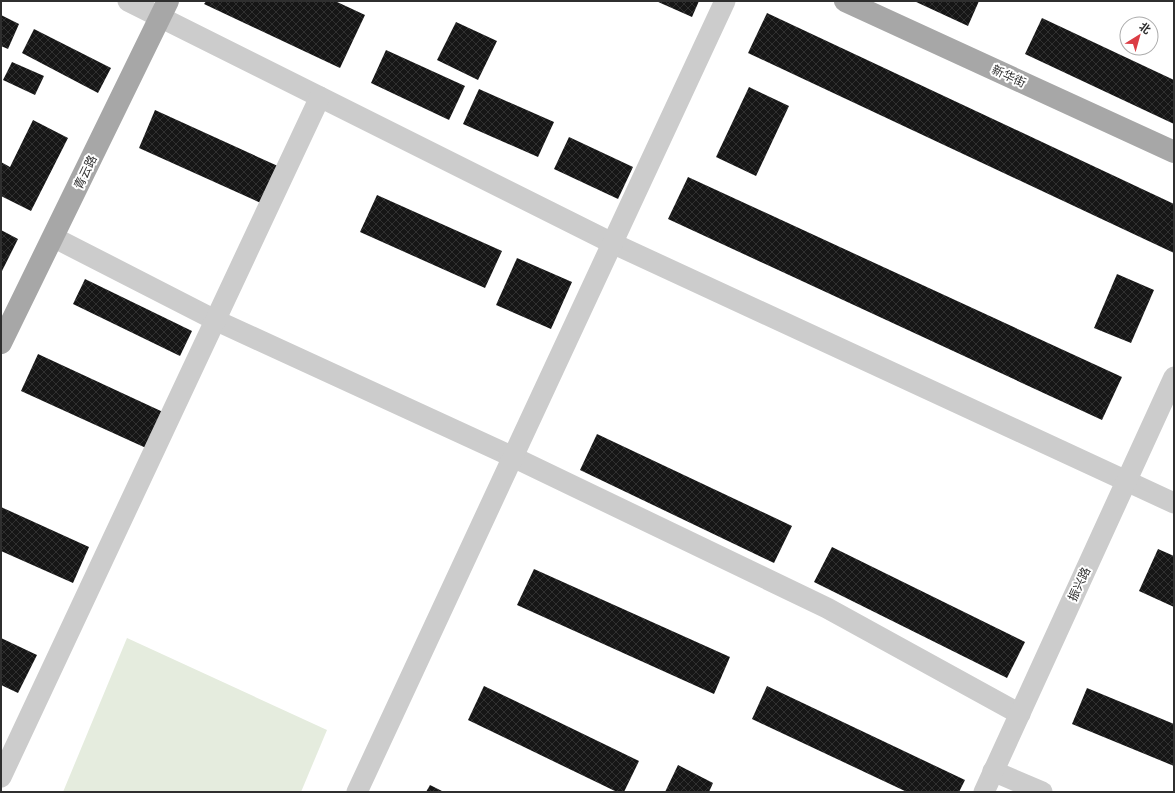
<svg xmlns="http://www.w3.org/2000/svg" width="1175" height="793" font-family="'Golos Text','Noto Sans SC',sans-serif">
<defs>
<pattern id="building-cross-hatch" width="8" height="8" patternUnits="userSpaceOnUse"><rect width="8" height="8" fill="#161616"/><path d="M0 0l8 8M0 8l8-8" fill="none" stroke="#303030"/></pattern>
</defs>
<rect width="100%" height="100%" fill="#fff"/>
<!-- grass -->
<polygon fill="#e5ecde" points="127,638 327,730 301,792 63,792"/>
<!-- building -->
<g fill="url(#building-cross-hatch)">
<polygon points="206,1 335,1 365,15 340,68 204,4"/>
<polygon points="656,1 699,1 692,17"/>
<polygon points="914,1 979,1 968,26"/>
<polygon points="767,13 1174,204 1174,253 748,53"/>
<polygon points="1,15 19,24 8,49 1,46"/>
<polygon points="1042,18 1174,80 1174,124 1025,54"/>
<polygon points="456,22 497,41 478,80 437,60"/>
<polygon points="34,29 111,68 98,93 22,53"/>
<polygon points="386,50 465,86 449,120 371,83"/>
<polygon points="12,62 44,76 35,95 3,80"/>
<polygon points="749,87 789,106 756,176 716,157"/>
<polygon points="479,89 554,122 538,157 463,124"/>
<polygon points="155,110 280,167 263,204 139,148"/>
<polygon points="33,120 68,138 31,211 1,196 1,162 10,167"/>
<polygon points="569,137 633,167 618,199 554,169"/>
<polygon points="688,177 1122,377 1102,420 668,219"/>
<polygon points="377,195 502,251 485,288 360,232"/>
<polygon points="1,230 18,239 1,273"/>
<polygon points="517,258 572,282 551,329 496,305"/>
<polygon points="1117,274 1154,290 1131,343 1094,328"/>
<polygon points="85,279 192,331 180,356 73,304"/>
<polygon points="38,354 163,412 146,448 21,391"/>
<polygon points="597,434 792,526 774,563 580,470"/>
<polygon points="1,507 89,547 73,583 1,551"/>
<polygon points="832,547 1025,642 1007,678 814,582"/>
<polygon points="1158,549 1174,556 1174,607 1139,591"/>
<polygon points="534,569 730,657 714,694 517,605"/>
<polygon points="1,638 37,655 18,693 1,685"/>
<polygon points="484,686 639,761 624,792 617,792 468,720"/>
<polygon points="767,686 965,780 959,792 907,792 752,719"/>
<polygon points="1087,688 1174,724 1174,766 1072,724"/>
<polygon points="678,765 713,783 709,792 665,792"/>
<polygon points="430,785 444,792 426,792"/>
</g>
<g fill="none" stroke-linecap="round" stroke-linejoin="round">
<!-- minor -->
<g stroke="#ccc" stroke-width="21">
<polyline points="128,1 612,243 1174,503"/>
<polyline points="53,237 215,320 513,457 827,608 1020,714"/>
<polyline points="993,771 1042,792"/>
<polyline points="1,777 320,97"/>
<polyline points="357,792 725,1"/>
<polyline points="984,792 1174,377"/>
</g>
<!-- major -->
<g stroke="#a7a7a7" stroke-width="22">
<polyline points="845,1 1174,152"/>
<polyline points="1,343 168,1"/>
</g>
</g>
<g text-anchor="middle" dominant-baseline="central" stroke-width="4" stroke-linejoin="round" paint-order="stroke">
<!-- street labels -->
<g font-size="12" fill="#2f2f2f" stroke="#fff">
<text transform="translate(1009 76) rotate(25)">新华街</text>
<text transform="translate(85 172) rotate(-64)">青云路</text>
<text transform="translate(1079 584) rotate(-65)">振兴路</text>
</g>
</g>
<!-- border -->
<rect width="1175" height="793" fill="none" stroke="#2f2f2f" stroke-width="4"/>
<!-- north arrow -->
<g transform="translate(1139 36) rotate(37)"><circle r="19" fill="#ffffff" stroke="#acacac"/>
<path d="M0-3L7 15L0 10L-7 15Z" fill="#db3d45"/>
<text y="-6" font-size="11" font-weight="bold" text-anchor="middle" fill="#2f2f2f">北</text>
</g>
</svg>
